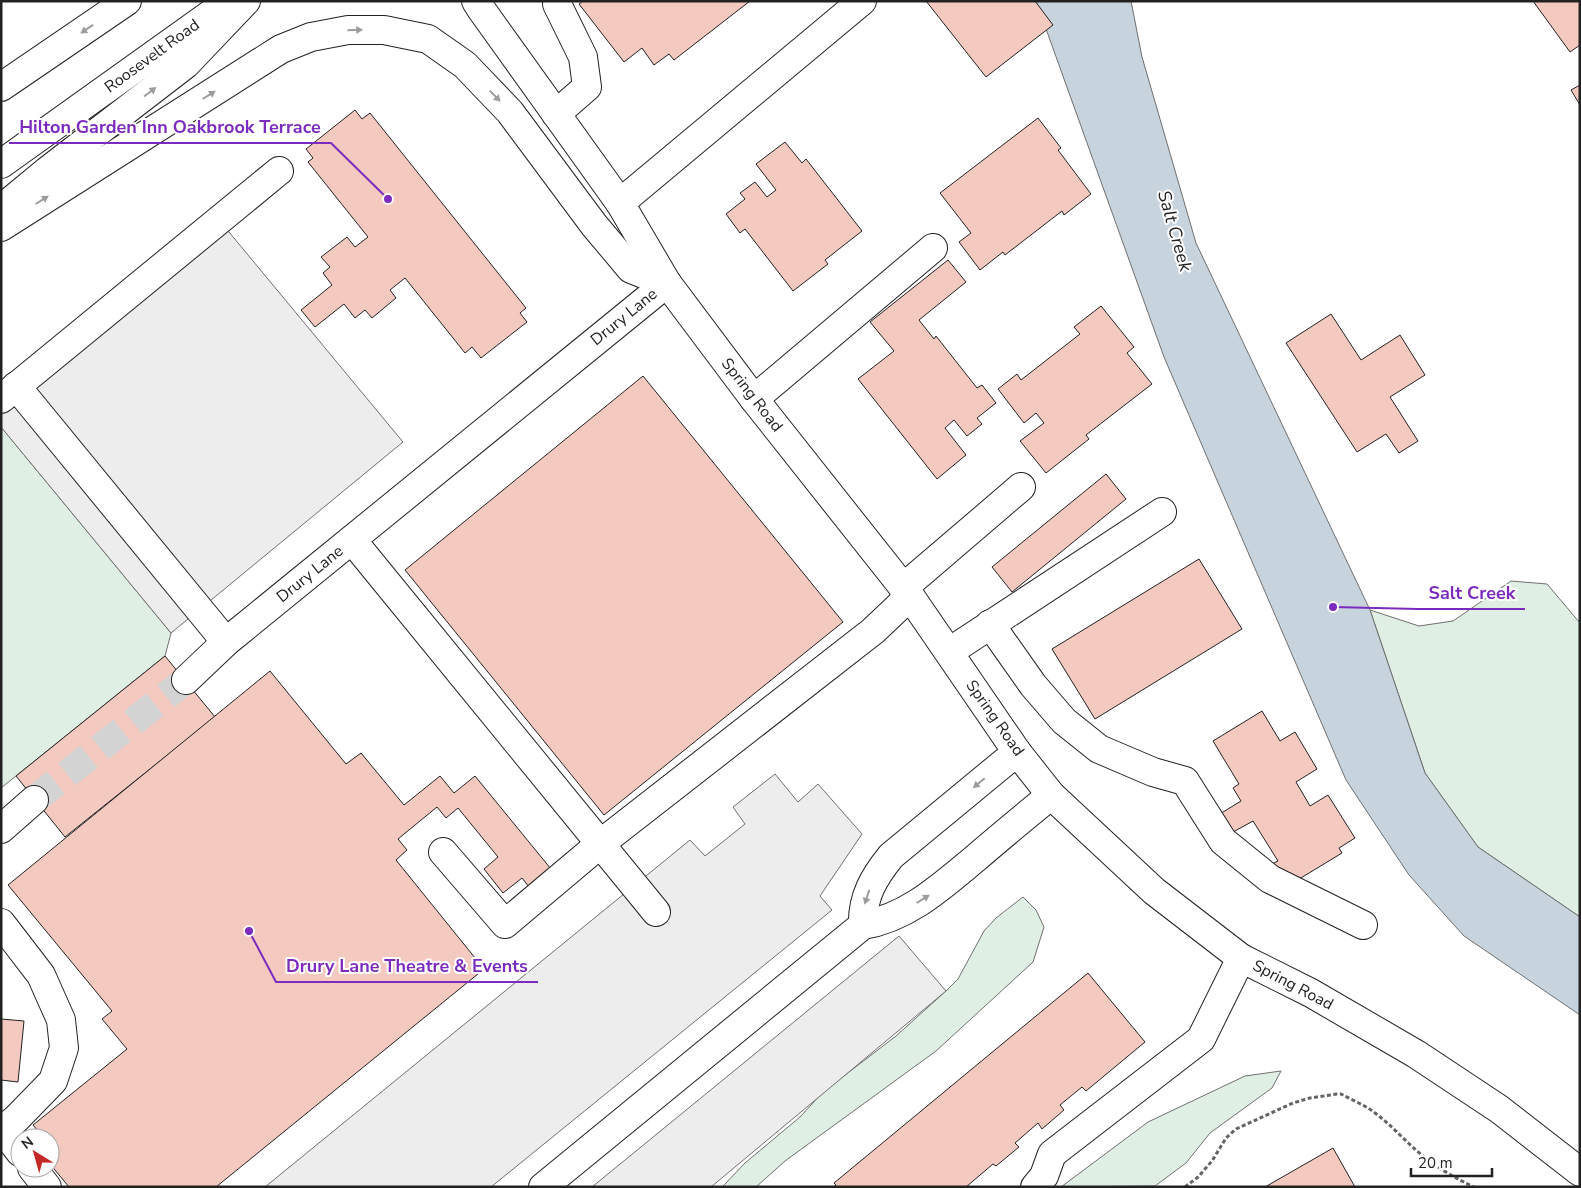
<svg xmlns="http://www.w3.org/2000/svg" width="1581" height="1188" font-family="'Nunito Sans',sans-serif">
<rect width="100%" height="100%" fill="#fff"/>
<!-- green -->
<g fill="#e0efe3" stroke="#6f6f6f">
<polygon points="1,427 171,633 165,656 1,788"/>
<polygon points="1511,581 1547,584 1580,623 1580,917 1478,847 1425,773 1370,610 1419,626 1453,621"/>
<polygon points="1023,897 1036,910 1044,927 1033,962 936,1051 785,1161 756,1187 722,1187 745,1163 800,1117 823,1092 896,1036 946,991 958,979 984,931 996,918"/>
<polygon points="1281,1071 1272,1088 1210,1133 1186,1163 1155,1186 1061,1187 1148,1122 1245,1076"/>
</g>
<!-- parking -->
<g fill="#ededed" stroke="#6f6f6f">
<polygon points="224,226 403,442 171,633 1,427 1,410"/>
<polygon points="775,774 798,802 818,784 862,834 820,896 832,910 491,1187 265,1187 690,840 705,856 745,824 733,807"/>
<polygon points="899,936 946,991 711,1187 592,1187"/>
</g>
<!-- water -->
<polygon fill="#c7d3dd" stroke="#6f6f6f" points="1036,1 1131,1 1142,57 1196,243 1370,610 1425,773 1478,847 1580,917 1580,1015 1464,936 1409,875 1346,780 1164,357"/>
<!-- building -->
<g fill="#f3c9c0" stroke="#222">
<polygon points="583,1 750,1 674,60 669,54 654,65 642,48 624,62 579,4"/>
<polygon points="926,1 1035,1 1053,25 986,77"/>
<polygon points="1533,1 1580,1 1580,45 1570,52"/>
<polygon points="1580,85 1580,105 1571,90"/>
<polygon points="355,110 362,119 370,113 526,308 520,313 527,322 481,358 472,347 465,353 405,278 390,290 396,298 372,318 365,310 355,318 344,304 315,327 301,310 332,285 323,273 330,267 321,257 347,237 355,247 368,237 308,162 313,158 306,149"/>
<polygon points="1038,118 1061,148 1058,150 1091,194 1064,215 1062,211 1005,255 1003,252 980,270 959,242 971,233 940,193"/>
<polygon points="785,142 802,163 806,159 862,231 825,260 828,264 793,291 745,229 740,233 726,214 745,199 740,193 755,182 767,197 776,190 756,164"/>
<polygon points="948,260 966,282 919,320 934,339 936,336 977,388 982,385 996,403 977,418 982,424 967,436 954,420 945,428 966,455 937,479 858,379 894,351 870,322"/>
<polygon points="1101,306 1134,347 1127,353 1152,384 1086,435 1089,439 1046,473 1020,441 1044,423 1036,413 1024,423 998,389 1017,374 1021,380 1080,334 1074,327"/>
<polygon points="1331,314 1361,360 1400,335 1425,375 1390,397 1418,441 1399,453 1386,434 1357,452 1286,343"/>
<polygon points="643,376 843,622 604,815 405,570"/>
<polygon points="1106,474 1126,499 1012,592 992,567"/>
<polygon points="1199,559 1242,629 1095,719 1052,649"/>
<polygon points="165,656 215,717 65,837 16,776"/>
<polygon points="270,671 346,764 361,753 404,805 440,776 454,793 475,776 551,869 529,887 522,878 503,893 484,869 498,857 458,808 446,818 437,807 398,839 407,850 396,860 484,969 216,1187 69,1187 50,1164 50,1138 44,1138 33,1125 127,1049 102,1019 112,1011 8,885"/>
<polygon points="1262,711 1280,741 1295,732 1317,769 1296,782 1310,806 1328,795 1355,838 1339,848 1342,853 1286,887 1272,864 1278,861 1253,821 1226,836 1215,817 1241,801 1233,788 1239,784 1213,741"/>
<polygon points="1088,973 1145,1042 1086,1091 1082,1087 1060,1105 1064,1110 1042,1129 1038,1123 1015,1143 1019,1147 996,1166 993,1164 966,1187 833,1187 836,1185 834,1183"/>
<polygon points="1,1019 24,1021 18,1082 1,1080"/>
<polygon points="1333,1148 1355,1187 1265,1187"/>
</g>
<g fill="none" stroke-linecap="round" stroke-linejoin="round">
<!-- minor-tunnel -->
<polyline stroke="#d3d3d3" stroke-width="28" stroke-dasharray="28 14" stroke-linecap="butt" points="34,800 186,680"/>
<defs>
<g id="minor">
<polyline points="476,1 481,9 620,203 667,283 754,399 910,596 1017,752 1051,795 1154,891 1241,958 1311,993 1416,1054 1499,1109 1580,1172"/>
<polyline points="556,114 587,87 583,57 557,4 558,1"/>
<polyline points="620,203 862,1"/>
<polyline points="16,386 226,642"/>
<polyline points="1,399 279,171"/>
<polyline points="754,399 933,248"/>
<polyline points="352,540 656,912"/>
<polyline points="903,588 1021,487"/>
<polyline points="990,624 1033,685 1064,721 1099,749 1153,772 1185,781 1223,841 1270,879 1363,925"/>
<polyline points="949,652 1162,512"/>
<polyline points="186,680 226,642 667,283"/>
<polyline points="1,829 34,800"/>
<polyline points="443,852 505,924 600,844 873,631 910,596"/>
<polyline points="1,923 41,975 61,1020 64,1048 53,1081 16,1119 1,1131"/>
<path d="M 863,925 C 862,897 874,877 891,856 L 1017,752"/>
<polyline points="3,1130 20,1152"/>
<polyline points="32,1168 47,1187"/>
<path d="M 543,1187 L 863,925 C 908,918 943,885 977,857 C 1001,836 1026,816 1051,795"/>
<polyline points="1035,1187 1044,1176 1052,1154 1201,1039 1241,958"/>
</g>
<polyline id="major" points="1,164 229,1"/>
<g id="highway">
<polyline points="1,87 127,1"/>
<polyline points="1,209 47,171 186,64 246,1"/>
<polyline points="1,227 281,49 311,37 348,30 384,30 428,39 465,65 510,112 594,225 631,269 667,283"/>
</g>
</defs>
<!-- minor casing -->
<use href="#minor" stroke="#222" stroke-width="30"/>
<!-- major casing -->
<use href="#major" stroke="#222" stroke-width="30"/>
<!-- highway casing -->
<use href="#highway" stroke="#222" stroke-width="30"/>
<!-- path -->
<path stroke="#646464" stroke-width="3" stroke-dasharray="4 2.5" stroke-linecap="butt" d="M 1185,1187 L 1198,1177 L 1212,1161 L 1226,1138 L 1236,1129 L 1293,1103 L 1310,1098 L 1337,1094 L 1341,1094 C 1352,1100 1365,1105 1375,1113 C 1394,1127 1408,1145 1427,1159 C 1441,1170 1457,1179 1474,1187"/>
<!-- minor -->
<use href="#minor" stroke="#fff" stroke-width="28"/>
<!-- major -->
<use href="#major" stroke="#fff" stroke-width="28"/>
<!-- highway -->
<use href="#highway" stroke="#fff" stroke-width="28"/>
</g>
<!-- one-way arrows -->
<defs><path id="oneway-solid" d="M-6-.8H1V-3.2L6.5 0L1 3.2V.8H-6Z" transform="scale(1.25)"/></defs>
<g fill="#9c9c9c">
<use href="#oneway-solid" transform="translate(87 29) rotate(146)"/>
<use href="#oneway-solid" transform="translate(355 30) rotate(-1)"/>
<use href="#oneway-solid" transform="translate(150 92) rotate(-37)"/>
<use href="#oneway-solid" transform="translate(209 95) rotate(-32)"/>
<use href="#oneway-solid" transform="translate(495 96) rotate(46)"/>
<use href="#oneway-solid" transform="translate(42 200) rotate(-32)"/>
<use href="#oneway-solid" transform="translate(979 783) rotate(140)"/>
<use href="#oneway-solid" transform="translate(867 897) rotate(108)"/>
<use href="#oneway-solid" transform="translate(923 899) rotate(-32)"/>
</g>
<g text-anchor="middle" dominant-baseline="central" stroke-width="4" stroke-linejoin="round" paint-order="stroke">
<!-- street labels -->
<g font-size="16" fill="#222" stroke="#fff">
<text transform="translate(152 56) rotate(-36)">Roosevelt Road</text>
<text transform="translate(624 317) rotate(-39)">Drury Lane</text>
<text transform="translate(752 395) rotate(52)">Spring Road</text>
<text transform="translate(310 574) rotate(-39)">Drury Lane</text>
<text transform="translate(995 718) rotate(55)">Spring Road</text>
<text transform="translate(1293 985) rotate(28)">Spring Road</text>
</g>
<!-- water labels -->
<g font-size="18" font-style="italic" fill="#222" stroke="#fff">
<text transform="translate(1175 231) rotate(74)">Salt Creek</text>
</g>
</g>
<!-- callouts -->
<path fill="none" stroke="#7b2cbf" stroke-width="2" d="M388 199L331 143H9M1333 607L1418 609H1525M249 931L276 982H538"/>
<g fill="#7b2cbf" stroke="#fff" stroke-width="2">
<circle cx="388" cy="199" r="5"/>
<circle cx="1333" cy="607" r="5"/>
<circle cx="249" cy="931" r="5"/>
</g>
<g font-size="18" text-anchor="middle" font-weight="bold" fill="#7b2cbf" stroke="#fff" stroke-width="4" stroke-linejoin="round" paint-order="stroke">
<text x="170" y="133">Hilton Garden Inn Oakbrook Terrace</text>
<text x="1472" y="599">Salt Creek</text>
<text x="407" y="972">Drury Lane Theatre &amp; Events</text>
</g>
<!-- border -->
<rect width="1581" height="1188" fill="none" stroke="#222222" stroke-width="5"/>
<!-- north arrow -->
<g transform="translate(35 1153) rotate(323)"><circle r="24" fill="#ffffff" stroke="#a7a7a7"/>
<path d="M0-4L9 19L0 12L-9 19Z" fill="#c62828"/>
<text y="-8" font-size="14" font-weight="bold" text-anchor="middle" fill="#222222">N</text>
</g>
<!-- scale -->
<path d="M1411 1168v8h81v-8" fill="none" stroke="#222222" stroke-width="2.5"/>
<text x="1418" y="1168" font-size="15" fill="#222222" stroke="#ffffff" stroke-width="4" paint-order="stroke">20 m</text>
</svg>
